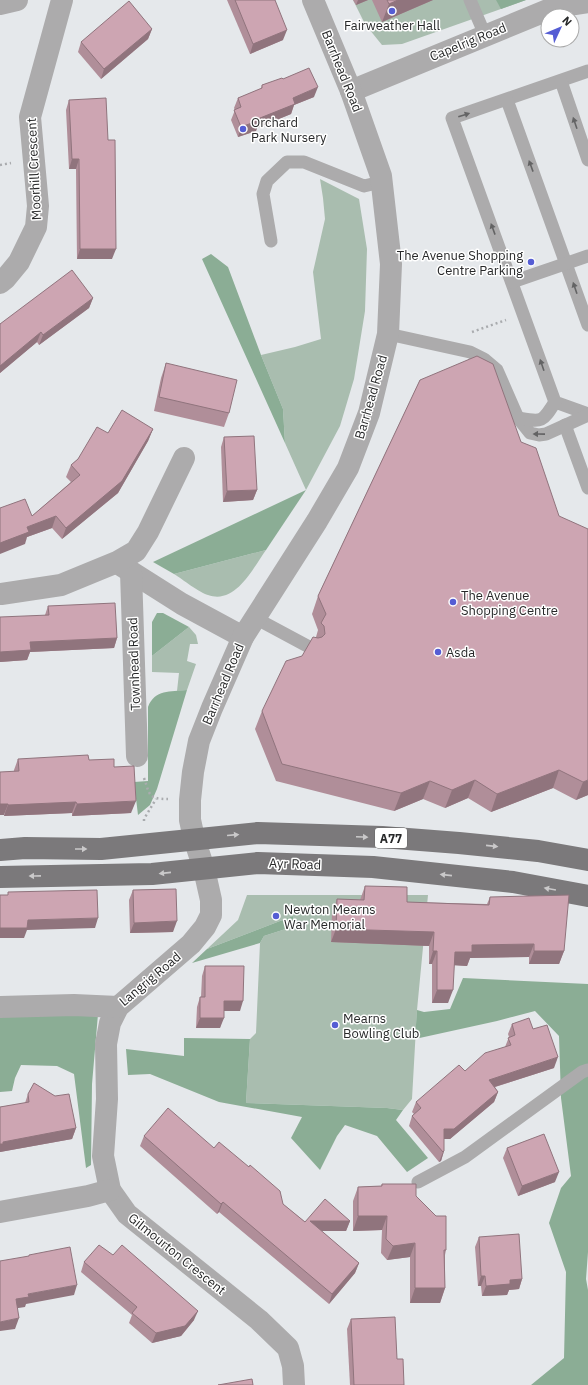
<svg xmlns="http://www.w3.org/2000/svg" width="588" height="1385" font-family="'IBM Plex Sans',sans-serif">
<rect width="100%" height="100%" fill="#e5e8eb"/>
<!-- green -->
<g fill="#a9bdaf">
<polygon points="353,0 526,0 402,44 382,45 365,24"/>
<polygon points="320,179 359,199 367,249 365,311 354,379 340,426 306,490 285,443 283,409 261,355 295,347 321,339 313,272 325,219 323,198"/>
<path d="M 266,550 C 253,568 236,605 208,595 C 200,593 182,579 174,574 Z"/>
<polygon points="189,627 196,635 198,644 190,644 187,661 196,664 187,690 177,691 179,673 152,672 152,656"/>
<polygon points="247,895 428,895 417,1010 412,1099 403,1110 387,1108 246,1103 250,1039 256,1033 260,943 264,936 295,926 293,916 207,949 238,920"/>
</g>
<!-- forest -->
<g fill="#8bad95">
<polygon points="496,0 526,0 501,9"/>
<polygon points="211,254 228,267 261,355 283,409 285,443 202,259"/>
<polygon points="306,490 266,550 174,574 153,562"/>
<polygon points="157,613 163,613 189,627 152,656 152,622"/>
<path d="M 187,690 L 157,789 L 150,805 L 138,815 L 134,782 L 148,781 L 148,707 C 155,689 170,692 187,690 Z"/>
<polygon points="293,916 295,926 264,936 260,943 192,963 207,949"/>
<polygon points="463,978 588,984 588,1252 586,1279 588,1290 588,1385 531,1385 564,1358 566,1272 549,1223 561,1188 571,1176 561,1098 559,1036 535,1011 497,1021 415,1039 417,1010 424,1012 450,1009"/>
<polygon points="98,1014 92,1084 91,1165 86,1168 74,1074 57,1066 21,1065 15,1078 12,1091 0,1092 0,1017"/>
<polygon points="184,1038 250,1039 246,1103 387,1108 403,1110 396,1120 428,1158 407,1172 377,1136 345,1125 337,1136 320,1170 291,1138 302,1117 219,1102 150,1074 128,1075 126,1049 184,1056"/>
</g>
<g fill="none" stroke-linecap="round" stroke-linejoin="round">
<!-- path -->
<g stroke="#a9abae" stroke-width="2.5" stroke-dasharray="2 3" stroke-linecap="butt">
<polyline points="0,165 11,163"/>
<polyline points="472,332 506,320"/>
<path d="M 144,778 C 150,795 148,799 168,799"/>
<polyline points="144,821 144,819 156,799"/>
</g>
<!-- service -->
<g stroke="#acabac" stroke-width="13">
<polyline points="470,0 485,35"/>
<polyline points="588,71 452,118 555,402 588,414"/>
<polyline points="561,81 588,160"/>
<polyline points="507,100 588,325"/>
<polyline points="271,241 263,194 267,181 287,162 304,162 364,186 381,182"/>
<polyline points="512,282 588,256"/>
<polyline points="388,334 470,352 484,359 497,370 518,418 530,433 539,435 546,434 588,415"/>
<path d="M 518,418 C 542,422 542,423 555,402"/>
<polyline points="565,425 588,488"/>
<polyline points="255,618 311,648"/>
<polyline points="418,1182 465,1157 582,1072 588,1070"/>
</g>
<!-- minor -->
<g stroke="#acabac" stroke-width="22">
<polyline points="0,4 17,0"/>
<polyline points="0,283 5,279 19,262 36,227 38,206 30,117 62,0"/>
<polyline points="122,566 182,604 243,637"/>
<polyline points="131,572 137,756"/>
<polyline points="1,594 61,585 117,562 136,551 148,532 184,458"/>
<polyline points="204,869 211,900 211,915 205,927 191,944 118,1007 110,1023 106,1044 107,1099 103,1156 110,1190 127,1214 259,1320 288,1348 293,1366 294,1385"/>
<polyline points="0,1007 74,1005 118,1007"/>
<polyline points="0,1212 88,1196 110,1190"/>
</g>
<!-- tertiary -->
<g stroke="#acabac" stroke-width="22">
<polyline points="351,91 555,7 588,2"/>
<polyline points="204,869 194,838 190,820 190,800 193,772 199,741 212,708 243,637 317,521 348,468 369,413 388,334 391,264 381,176 351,91 313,0"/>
</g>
<!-- primary -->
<g stroke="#7b797b" stroke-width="22">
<polyline points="0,850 25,848 101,849 258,833 382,837 459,843 538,851 588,860"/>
<polyline points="0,877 152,874 258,863 373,867 513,882 588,896"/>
</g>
</g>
<!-- wall -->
<g fill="#b08e99">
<polygon points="227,0 275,0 283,40 250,54"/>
<polygon points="353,0 368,0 356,5"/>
<polygon points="372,0 433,0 382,22"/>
<polygon points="152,29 148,39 101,79 78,52 81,42"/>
<polygon points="283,79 314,97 294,105 291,114 257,128 256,131 238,137 231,120 235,110 234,108 238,98 261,89 262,85"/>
<polygon points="69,100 108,140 112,259 77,259 76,169 69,169 66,110"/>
<polygon points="93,298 89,308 39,345 37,342 0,373 0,324"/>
<polygon points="166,363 229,413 224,427 154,411 161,378"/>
<polygon points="420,380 588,795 576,800 553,788 491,812 468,798 445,808 423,799 394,811 276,781 255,729 262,711 316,637 318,630 312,614 318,596"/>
<polygon points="153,429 148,441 118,493 62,539 52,528 27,537 25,544 32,516 71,482 66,477 71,465 108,433"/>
<polygon points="224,437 257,490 253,500 223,502 221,447"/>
<polygon points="48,606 117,638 114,648 30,652 27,660 0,662 45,615"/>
<polygon points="18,759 89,760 114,767 131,813 72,816 72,813 4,816 14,770"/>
<polygon points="365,886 407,902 487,904 490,897 564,951 559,964 529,964 529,957 470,958 467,966 454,965 448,1003 432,1003 432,964 429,964 429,946 331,942 332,913 337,899 360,900"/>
<polygon points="133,890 173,932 130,933 129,900"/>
<polygon points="205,966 240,1011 224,1011 220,1028 196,1028 197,1007 200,997 201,997 202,976"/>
<polygon points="512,1024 533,1029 554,1068 495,1087 498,1092 494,1102 450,1139 444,1139 444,1151 441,1161 439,1162 409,1126 412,1116 414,1114 412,1112 416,1102 505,1047 509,1037 508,1034"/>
<polygon points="28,1094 76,1128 72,1139 0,1152 0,1107 25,1103"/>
<polygon points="144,1136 214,1148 305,1222 350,1221 346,1231 321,1231 359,1263 355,1273 329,1304 219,1212 217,1214 140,1146"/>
<polygon points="507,1148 555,1182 518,1196 503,1158"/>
<polygon points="382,1184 416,1196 446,1250 445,1255 445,1288 440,1303 410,1303 410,1257 387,1260 381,1253 382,1230 353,1231 353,1201 358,1187 381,1186"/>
<polygon points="479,1237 522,1279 519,1289 509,1290 507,1295 482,1296 481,1286 478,1286 475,1247"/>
<polygon points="84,1262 194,1320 181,1336 152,1343 129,1323 132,1315 81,1272"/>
<polygon points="351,1319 397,1359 404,1385 350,1385 347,1329"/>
</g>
<!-- shaded-wall -->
<g fill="#90747d">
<polygon points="358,0 368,0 356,5"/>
<polygon points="398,0 433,0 382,22 389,4"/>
<polygon points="152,29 148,39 101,79 104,69"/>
<polygon points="287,30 283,40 250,54 253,44"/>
<polygon points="318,87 314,97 294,105 291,114 257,128 256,131 238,137 241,127 293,98"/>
<polygon points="72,159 79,159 76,169 69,169"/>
<polygon points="80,249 116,249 112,259 77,259"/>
<polygon points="93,298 89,308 39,345 43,335"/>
<polygon points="41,332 37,342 0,373 0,366"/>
<polygon points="153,429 148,441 118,493 62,539 66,528"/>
<polygon points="257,490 253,500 223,502 227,491"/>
<polygon points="56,516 52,528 27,537 25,544 0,554 0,543 27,527"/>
<polygon points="117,638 114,648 30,652 27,660 0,662 0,652 30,642"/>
<polygon points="559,770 553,788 491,812 497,794"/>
<polygon points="475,780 468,798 445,808 452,790"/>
<polygon points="588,780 588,795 576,800 583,782"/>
<polygon points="430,781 423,799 394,811 401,793"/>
<polygon points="136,801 131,813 72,816 77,804"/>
<polygon points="76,802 72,813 4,816 8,805"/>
<polygon points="0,804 8,804 4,815 0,815"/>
<polygon points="98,918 95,928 27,930 24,938 0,938 0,928 28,920"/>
<polygon points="177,921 173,932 130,933 134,923"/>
<polygon points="336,929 434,932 429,946 331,942"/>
<polygon points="534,944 529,957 470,958 467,966 450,965 455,952 472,945"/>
<polygon points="433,951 437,951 432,964 429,964"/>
<polygon points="534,951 564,951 559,964 529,964"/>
<polygon points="437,990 453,990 448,1003 432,1003"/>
<polygon points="224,1001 243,1001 240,1011 220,1011"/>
<polygon points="200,1018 224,1018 220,1028 196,1028"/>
<polygon points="558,1057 554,1068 485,1090 489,1080"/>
<polygon points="498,1092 494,1102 450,1139 441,1139 444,1129"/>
<polygon points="76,1128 72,1139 0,1152 0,1144 3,1142"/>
<polygon points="444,1151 441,1161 439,1162 443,1152"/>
<polygon points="559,1172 555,1182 518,1196 522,1186"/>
<polygon points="223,1202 219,1212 217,1214 221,1204"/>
<polygon points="358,1216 387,1216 382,1230 353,1231"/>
<polygon points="310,1221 350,1221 346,1231 306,1231"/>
<polygon points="415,1243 410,1257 387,1260 393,1246"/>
<polygon points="359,1263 355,1273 329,1304 332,1294"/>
<polygon points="481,1276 485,1276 481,1286 478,1286"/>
<polygon points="522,1279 519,1289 509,1290 507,1295 482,1296 486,1286 510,1280"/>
<polygon points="77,1285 74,1295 26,1304 25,1307 12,1309 16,1299 28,1294"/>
<polygon points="415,1288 445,1288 440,1303 410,1303"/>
<polygon points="198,1311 194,1320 181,1336 152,1343 156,1333"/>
<polygon points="19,1318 15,1329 0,1331 0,1322"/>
</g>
<!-- building -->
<g fill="#cda5b2" stroke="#90747d">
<polygon points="235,0 275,0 287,30 253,44"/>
<polygon points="387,0 398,0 389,4"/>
<polygon points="129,1 152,29 104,69 81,42"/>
<polygon points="309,68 318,87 293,98 295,104 260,118 260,120 241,127 234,110 241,107 238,98 262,88 262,85 282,78 283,79"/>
<polygon points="106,98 108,140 115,140 116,249 80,249 79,159 72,159 69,100"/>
<polygon points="72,270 93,298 43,335 41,332 0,366 0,324"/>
<polygon points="477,356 493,364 521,442 536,448 559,516 588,529 588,780 583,782 559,770 497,794 475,780 452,790 430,781 401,793 282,764 262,711 286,661 302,656 313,637 318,638 322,637 325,634 324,626 321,623 326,614 318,596 420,380"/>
<polygon points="166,363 237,380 229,413 159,397"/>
<polygon points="122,410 153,429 122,481 66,528 56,516 27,527 29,532 0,543 0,508 25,499 32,516 80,475 71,465 78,459 97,427 108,433"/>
<polygon points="254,436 257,490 227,491 224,437"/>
<polygon points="115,603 117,638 30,642 31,650 0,652 0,617 49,615 48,606"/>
<polygon points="88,755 89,760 114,759 114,767 134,766 136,801 77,804 76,802 8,805 8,804 0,804 0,772 19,771 18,759"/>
<polygon points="365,886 407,887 407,902 489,905 490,897 569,895 564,951 534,951 534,944 472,945 472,952 455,952 453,990 437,990 437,951 433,951 434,932 336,929 337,899 364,900"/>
<polygon points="176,889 177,921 134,923 133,890"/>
<polygon points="97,890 98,918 28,920 27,928 0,928 0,895 8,895 8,892"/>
<polygon points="205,966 244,966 243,1001 224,1001 224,1018 200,1018 200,997 205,997"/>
<polygon points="529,1018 533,1029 547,1025 558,1057 489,1080 498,1092 454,1129 444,1129 444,1151 443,1152 412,1116 421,1108 416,1102 459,1065 465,1071 485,1053 511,1045 508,1038 515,1035 512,1024"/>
<polygon points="34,1083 55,1096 69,1094 76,1128 3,1142 3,1144 0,1144 0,1107 29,1102 28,1094"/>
<polygon points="168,1108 214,1148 219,1142 249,1167 250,1165 280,1191 283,1204 305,1222 325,1199 350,1221 310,1221 359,1263 332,1294 223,1202 221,1204 144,1136"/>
<polygon points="544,1134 559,1172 522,1186 507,1148"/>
<polygon points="382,1184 416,1184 416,1196 436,1216 446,1216 446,1250 444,1250 445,1288 415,1288 415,1243 393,1246 386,1239 387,1216 358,1216 358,1187 382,1186"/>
<polygon points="519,1234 522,1279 510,1280 510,1284 486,1286 485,1276 481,1276 479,1237"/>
<polygon points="99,1245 113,1255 122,1245 198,1311 185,1326 156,1333 132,1313 137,1307 84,1262"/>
<polygon points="70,1247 77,1285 28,1294 29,1297 16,1299 19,1318 0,1322 0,1261 29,1256 29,1255"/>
<polygon points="395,1317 397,1359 403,1359 404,1385 354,1385 351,1319"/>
<polygon points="252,1379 253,1385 218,1385"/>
</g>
<!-- one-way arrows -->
<defs><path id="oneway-solid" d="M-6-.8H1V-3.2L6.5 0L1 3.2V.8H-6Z"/></defs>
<g fill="#636364">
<use href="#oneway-solid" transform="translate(464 115) rotate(-18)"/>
<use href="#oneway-solid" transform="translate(575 123) rotate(-109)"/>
<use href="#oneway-solid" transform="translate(531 166) rotate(-110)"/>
<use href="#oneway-solid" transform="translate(493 229) rotate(-110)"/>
<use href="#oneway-solid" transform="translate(575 288) rotate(-109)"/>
<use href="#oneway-solid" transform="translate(542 365) rotate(-109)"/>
<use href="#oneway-solid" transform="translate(539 434) rotate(-179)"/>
</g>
<g fill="#cac9ca">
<use href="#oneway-solid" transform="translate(233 835) rotate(-5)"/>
<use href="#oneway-solid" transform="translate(362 837) rotate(2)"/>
<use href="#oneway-solid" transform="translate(492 846) rotate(6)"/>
<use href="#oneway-solid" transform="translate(81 849)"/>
<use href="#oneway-solid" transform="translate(165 873) rotate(174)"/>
<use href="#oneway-solid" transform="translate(446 875) rotate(-174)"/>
<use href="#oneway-solid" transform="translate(35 876) rotate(179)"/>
<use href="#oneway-solid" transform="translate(550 889) rotate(-170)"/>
</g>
<!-- markers -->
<g fill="#555dd4" stroke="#fff" stroke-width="1.5">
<circle cx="392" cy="11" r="4"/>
<circle cx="243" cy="129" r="4"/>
<circle cx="531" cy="262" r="4"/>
<circle cx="453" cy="602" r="4"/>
<circle cx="438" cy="652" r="4"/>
<circle cx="276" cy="916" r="4"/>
<circle cx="335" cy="1025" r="4"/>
</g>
<g text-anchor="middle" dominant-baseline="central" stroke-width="3" stroke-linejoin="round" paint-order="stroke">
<!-- shield labels -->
<rect fill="#fff" stroke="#686869" stroke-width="1" x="375" y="828" width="32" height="20" rx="3"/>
<g font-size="12" font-weight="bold" fill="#272829">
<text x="391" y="838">A77</text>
</g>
<!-- poi labels -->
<g font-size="13" fill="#272829" stroke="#fff" text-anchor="start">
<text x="392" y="25" text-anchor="middle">Fairweather Hall</text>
<text x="251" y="122">Orchard<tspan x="251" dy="15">Park Nursery</tspan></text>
<text x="523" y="255" text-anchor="end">The Avenue Shopping<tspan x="523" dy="15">Centre Parking</tspan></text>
<text x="461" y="595">The Avenue<tspan x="461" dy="15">Shopping Centre</tspan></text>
<text x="446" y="652">Asda</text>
<text x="284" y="909">Newton Mearns<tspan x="284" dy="15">War Memorial</tspan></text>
<text x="343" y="1018">Mearns<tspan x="343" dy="15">Bowling Club</tspan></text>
</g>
<!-- street labels -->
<g font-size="13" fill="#272829" stroke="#fff">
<text transform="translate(468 42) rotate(-22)">Capelrig Road</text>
<text transform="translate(342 71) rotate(68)">Barrhead Road</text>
<text transform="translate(34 169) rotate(-93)">Moorhill Crescent</text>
<text transform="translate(371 397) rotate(-74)">Barrhead Road</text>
<text transform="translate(134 664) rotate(-92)">Townhead Road</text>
<text transform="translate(223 684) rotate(-67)">Barrhead Road</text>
<text transform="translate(295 864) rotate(2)">Ayr Road</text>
<text transform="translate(150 979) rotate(-40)">Langrig Road</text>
<text transform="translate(177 1254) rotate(39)">Gilmourton Crescent</text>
</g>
</g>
<!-- north arrow -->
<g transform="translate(560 28) rotate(46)"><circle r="19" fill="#ffffff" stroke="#a9a9a9"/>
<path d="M0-3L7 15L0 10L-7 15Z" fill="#555dd4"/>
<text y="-6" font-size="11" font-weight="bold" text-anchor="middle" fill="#272829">N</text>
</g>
</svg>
